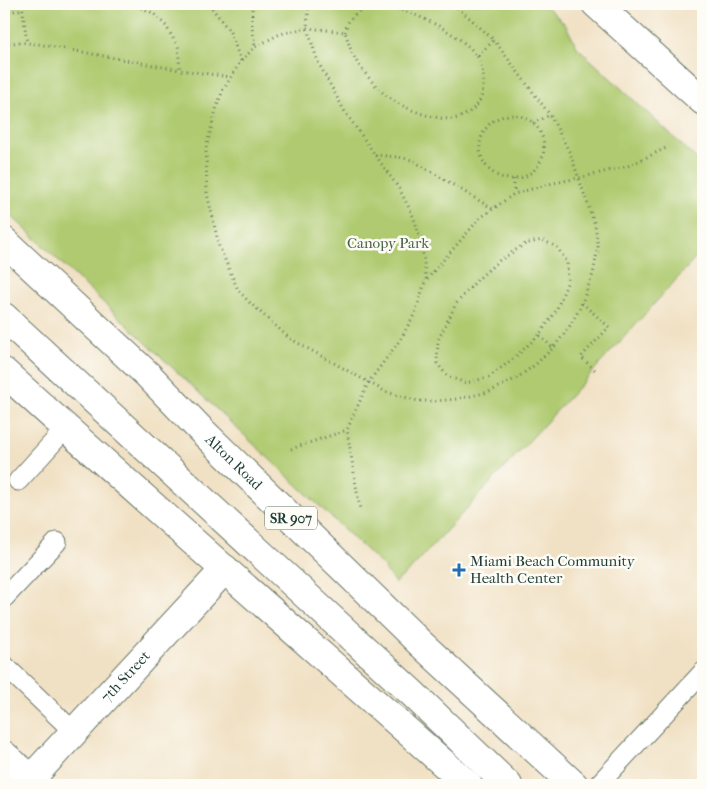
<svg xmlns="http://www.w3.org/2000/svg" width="707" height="789" font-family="'IM FELL French Canon',serif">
<rect width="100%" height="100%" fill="#fdfcf7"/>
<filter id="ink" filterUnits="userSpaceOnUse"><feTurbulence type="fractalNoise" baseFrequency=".02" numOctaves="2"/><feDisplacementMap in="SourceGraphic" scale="10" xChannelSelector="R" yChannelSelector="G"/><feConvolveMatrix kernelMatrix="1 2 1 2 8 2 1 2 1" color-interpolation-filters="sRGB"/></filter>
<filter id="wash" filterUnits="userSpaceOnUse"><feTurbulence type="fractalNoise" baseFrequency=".0096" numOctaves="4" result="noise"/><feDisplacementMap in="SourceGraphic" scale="20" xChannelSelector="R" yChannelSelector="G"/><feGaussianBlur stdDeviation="1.12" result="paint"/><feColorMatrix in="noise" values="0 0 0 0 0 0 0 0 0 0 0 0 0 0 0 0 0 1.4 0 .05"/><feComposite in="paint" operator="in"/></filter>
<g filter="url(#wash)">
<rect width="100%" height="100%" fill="#f1e1c4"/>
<!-- green -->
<polygon fill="#afca70" stroke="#678452" points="4,4 544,4 565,24 577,47 703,165 703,250 587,378 412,568 395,583 382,565 4,209"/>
</g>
<g filter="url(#ink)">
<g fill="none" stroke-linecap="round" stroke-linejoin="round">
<defs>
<g id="lane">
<polyline points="18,481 66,428"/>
<polyline points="4,598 57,542"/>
<polyline points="4,665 74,732"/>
<polyline points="598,785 703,672"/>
</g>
<g id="street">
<polyline points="4,755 37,785"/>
<path id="s1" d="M 25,785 L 225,569"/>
</g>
<polyline id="secondary" points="596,4 703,101"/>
<g id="highway">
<path id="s2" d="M 4,241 L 148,375 L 201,430 L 420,643 L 574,785"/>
<polyline points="4,317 412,693 508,785"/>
<path d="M 4,372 C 157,511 313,647 468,785"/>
</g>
</defs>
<!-- lane casing -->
<use href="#lane" stroke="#687666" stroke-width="21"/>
<!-- street casing -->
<use href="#street" stroke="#687666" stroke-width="30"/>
<!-- secondary casing -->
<use href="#secondary" stroke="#687666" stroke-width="30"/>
<!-- highway casing -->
<use href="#highway" stroke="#687666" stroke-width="30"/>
<!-- path -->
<g stroke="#687666" stroke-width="3" stroke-dasharray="1 4" stroke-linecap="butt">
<polyline points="22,4 27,43"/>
<polyline points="132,4 153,13 166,26 178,47 180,70 231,77"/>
<polyline points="209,4 230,32 241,61"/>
<polyline points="252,4 252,27 255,47"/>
<polyline points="309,4 307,28 318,62 345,112 400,190 414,218 422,247 426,279 415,313 400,340 368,383 347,430 360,510"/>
<polyline points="454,4 494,40 477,57"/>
<polyline points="4,13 23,9"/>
<path d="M 345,32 C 346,29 347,24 349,21 C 352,16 361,9 366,7 C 396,0 460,32 477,56 C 482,64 484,76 483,85 C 483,95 480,103 473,109 C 466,115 458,119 449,119 C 427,118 396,106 380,90 C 371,81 360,68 354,57 C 350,49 348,40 345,32 L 307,28 L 280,34 L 255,47 L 241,61 L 223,90 L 217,106 L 206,148 L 207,193 L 219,246 L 238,290 L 248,301 L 289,338 L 386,392 L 418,401 L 436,401 L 457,399 L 489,392 L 517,378 L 536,364 L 553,348 L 568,329 L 580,308 L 593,274 L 598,247 L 595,225 L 570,153 L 550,115 L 494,40"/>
<polyline points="4,45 18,42 38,44 180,70"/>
<circle cx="512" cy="147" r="32"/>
<polyline points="533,123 550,115"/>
<polyline points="375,155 398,157 412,160 493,209"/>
<polyline points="514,179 514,193"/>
<polyline points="427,279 480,218 514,194 553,183 579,178 628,166 666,148"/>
<polyline points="582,303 609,327 581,357 597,372"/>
<polyline points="539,335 513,359 489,377 466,383 447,376 437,363 438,340 456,304 477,280 497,262 525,244 542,240 557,247 567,262 568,281 556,311 539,335 553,348"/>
<polyline points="291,449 347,430"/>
</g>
<!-- lane -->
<use href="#lane" stroke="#fff" stroke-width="19"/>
<!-- street -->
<use href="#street" stroke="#fff" stroke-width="28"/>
<!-- secondary -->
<use href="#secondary" stroke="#fff" stroke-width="28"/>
<!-- highway -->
<use href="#highway" stroke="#fff" stroke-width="28"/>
</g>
</g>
<!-- markers -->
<path fill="#1f6fb2" stroke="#fdfcf7" stroke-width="2" d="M456.5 562.5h5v5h5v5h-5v5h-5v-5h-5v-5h5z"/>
<g text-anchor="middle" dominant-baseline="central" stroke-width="5" stroke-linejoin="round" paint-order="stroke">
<!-- shield labels -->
<rect fill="#fdfcf7" stroke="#62766e" stroke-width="1" x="265" y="506.5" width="52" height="23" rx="4"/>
<g font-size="14" font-weight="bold" fill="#1f3d34">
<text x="291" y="518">SR 907</text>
</g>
<!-- park labels -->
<g font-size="15" fill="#436043" stroke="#fdfcf7">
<text x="388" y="243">Canopy Park</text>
</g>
<!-- street labels -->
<g font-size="15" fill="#1f3d34" stroke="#fdfcf7">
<text stroke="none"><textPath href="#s2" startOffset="319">Alton Road</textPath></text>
<text stroke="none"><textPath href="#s1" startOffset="148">7th Street</textPath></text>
</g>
<!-- poi labels -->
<g font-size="15" fill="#1f3d34" stroke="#fdfcf7" text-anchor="start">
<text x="470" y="561">Miami Beach Community<tspan x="470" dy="17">Health Center</tspan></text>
</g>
</g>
<!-- margin -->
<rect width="707" height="789" fill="none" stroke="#fdfcf7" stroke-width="20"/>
</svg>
